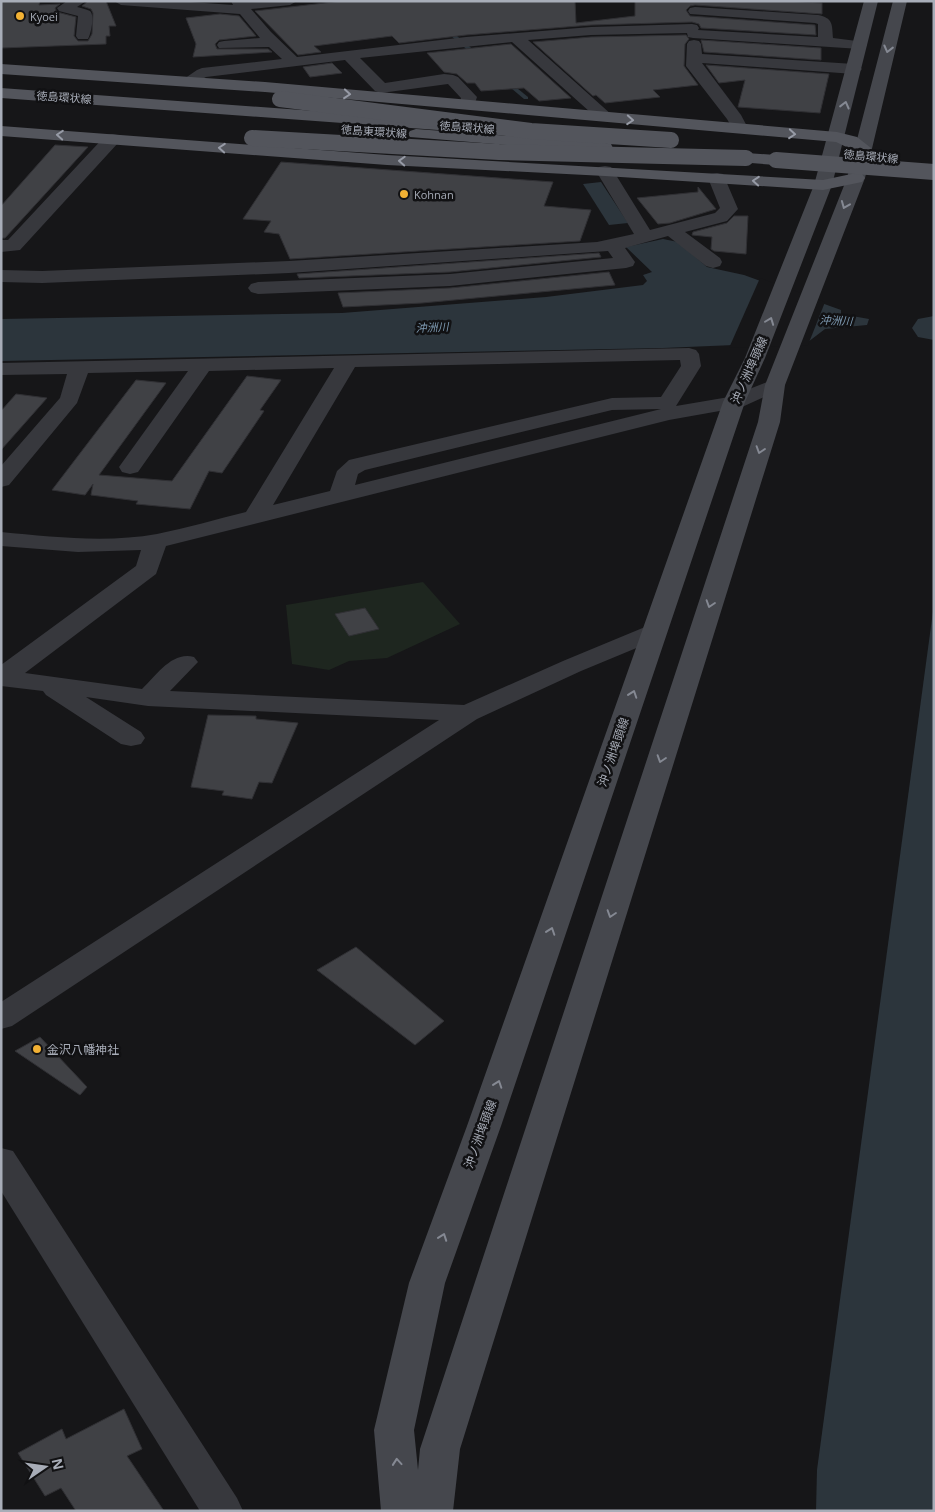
<svg xmlns="http://www.w3.org/2000/svg" width="935" height="1512" font-family="'Open Sans','Noto Sans JP',sans-serif">
<rect width="100%" height="100%" fill="#161618"/>
<!-- green -->
<polygon fill="#1e261f" points="423,582 460,624 387,658 349,661 329,670 292,664 286,605"/>
<!-- water -->
<g fill="#2c353c">
<polygon points="601,182 628,223 609,225 583,184"/>
<polygon points="663,239 678,242 707,267 744,275 841,310 841,314 869,319 867,325 825,329 808,342 663,348 1,361 1,319 342,313 546,297 643,285 647,281 643,275 652,272 626,247"/>
<polygon points="934,604 934,1511 816,1511 817,1470"/>
</g>
<!-- pier -->
<polygon fill="#161618" points="760,278 825,302 808,345 729,348"/>
<g fill="none" stroke-linecap="round" stroke-linejoin="round">
<!-- stream -->
<g fill="#2c353c" fill-rule="evenodd">
<polygon points="445,26 482,57 482,59 478,59 443,29 442,28"/>
<polygon points="506,79 528,97 528,99 524,99 504,82 503,81"/>
</g>
<!-- river -->
<polygon fill="#2c353c" fill-rule="evenodd" points="934,316 934,340 918,337 912,328 918,319"/>
</g>
<!-- building -->
<g fill="#404145" stroke="#303034">
<polygon points="1,1 40,1 39,5 60,4 55,8 57,12 76,17 74,36 78,41 88,41 92,34 93,13 91,9 82,6 88,1 106,1 116,26 109,26 110,36 106,36 106,44 1,48"/>
<polygon points="342,1 575,1 576,23 635,16 635,1 784,1 822,3 822,14 695,5 690,6 686,10 690,16 815,25 816,35 701,28 699,24 692,22 591,25 466,35 399,43 392,36 314,46 321,52 298,55 255,11"/>
<polygon points="220,14 239,16 256,36 219,40 215,44 217,49 268,49 272,52 193,57 196,44 186,18"/>
<polygon points="686,35 689,39 685,44 684,66 698,85 653,90 660,97 605,103 596,95 593,96 533,42 591,37"/>
<polygon points="701,40 821,48 821,60 704,52"/>
<polygon points="511,44 571,98 539,101 524,88 481,91 475,83 467,83 457,74 444,72 427,53"/>
<polygon points="332,63 342,73 310,77 303,67"/>
<polygon points="706,65 829,74 820,113 738,107 745,80 719,83"/>
<polygon points="55,145 88,147 5,238 1,238 1,206"/>
<polygon points="281,162 553,182 544,206 591,210 580,241 290,259 279,234 264,232 271,221 243,219"/>
<polygon points="698,187 716,209 670,223 658,224 637,198 698,192"/>
<polygon points="734,216 748,216 746,254 714,251 711,249 712,237 692,235 693,232 727,223"/>
<polygon points="599,253 601,257 450,272 299,278 297,274"/>
<polygon points="609,272 615,285 422,303 343,307 338,293 450,288"/>
<polygon points="247,376 281,380 260,410 264,411 222,473 209,471 190,509 136,504 138,501 91,495 93,484 85,495 52,490 136,380 166,383 99,475 172,481"/>
<polygon points="16,394 47,398 1,450 1,411"/>
<polygon points="365,608 379,629 349,636 335,614"/>
<polygon points="208,715 256,716 256,719 298,723 272,783 259,782 252,799 222,795 224,791 191,787"/>
<polygon points="356,947 444,1021 415,1045 317,970"/>
<polygon points="40,1037 87,1087 80,1095 15,1051"/>
<polygon points="124,1409 142,1449 127,1456 164,1511 76,1511 61,1488 45,1496 18,1453 62,1429 66,1439"/>
</g>
<g fill="none" stroke-linecap="round" stroke-linejoin="round">
<!-- minor -->
<g fill="#37383d" fill-rule="evenodd">
<path d="M 67,1 L 86,1 L 77,7 C 81,8 86,9 90,11 C 95,15 91,34 88,39 L 78,39 L 76,36 L 78,16 L 59,11 L 57,8 Z"/>
<path d="M 114,1 L 177,1 L 233,5 L 231,1 L 297,1 L 290,5 L 251,9 L 271,32 L 297,57 L 466,37 L 591,27 L 692,24 L 697,25 L 699,28 L 698,30 L 818,37 L 818,24 L 815,23 L 690,14 L 688,11 L 690,8 L 695,7 L 818,15 C 833,18 832,24 833,38 L 865,42 L 867,45 L 865,48 L 860,49 L 693,38 L 688,37 L 687,33 L 591,35 L 528,40 L 612,115 L 614,118 L 612,121 L 600,121 L 512,42 L 360,58 L 385,83 L 444,74 L 453,75 L 458,77 L 477,97 L 473,109 L 461,109 L 459,106 L 461,98 L 448,84 L 381,93 L 375,91 L 345,60 L 206,77 L 189,86 L 184,84 L 181,81 L 197,70 L 202,68 L 282,59 L 269,47 L 219,48 L 217,45 L 219,42 L 224,41 L 260,38 L 240,14 L 121,5 Z"/>
<polygon points="694,40 699,41 701,44 702,54 854,64 859,66 862,69 859,72 854,74 702,63 741,115 749,130 747,133 735,133 727,119 686,66 687,44 689,41"/>
<polygon points="112,134 118,135 120,139 118,143 20,250 1,252 1,240 8,240 106,135"/>
<polygon points="605,166 611,167 650,230 715,213 720,208 708,178 711,174 717,173 723,174 738,209 727,221 685,232 720,258 722,262 720,266 713,268 706,266 668,236 625,248 635,262 633,266 626,268 450,286 258,294 251,292 248,288 251,284 258,282 450,274 613,258 608,251 289,273 42,283 1,282 1,270 42,271 289,261 597,242 634,234 596,171 599,167"/>
<path d="M 689,348 L 696,350 L 699,354 L 701,366 L 676,406 L 729,397 L 775,379 L 782,381 L 785,385 L 782,389 L 742,407 L 669,420 L 166,546 L 156,574 L 25,673 L 142,689 C 157,675 172,651 194,657 L 198,662 L 170,691 L 464,705 L 563,661 L 645,627 L 654,624 L 663,627 L 667,632 L 663,637 L 581,671 L 477,719 L 12,1026 L 1,1029 L 1,1002 L 439,720 L 148,706 L 86,697 L 141,732 L 145,738 L 141,744 L 131,746 L 121,744 L 46,695 L 43,691 L 1,686 L 1,665 L 136,566 L 141,550 L 78,552 L 1,546 L 1,532 C 52,537 107,543 157,534 C 187,528 217,519 246,512 L 334,368 L 209,371 L 138,472 L 130,474 L 122,472 L 119,467 L 188,371 L 88,373 L 77,403 L 9,485 L 1,487 L 1,466 L 60,398 L 67,374 L 1,375 L 1,363 ZM 680,360 L 681,366 L 661,397 L 612,398 L 349,460 L 337,471 L 330,491 L 273,505 L 355,367 ZM 661,409 L 355,485 L 358,474 L 365,470 L 612,410 Z"/>
<polygon points="1,1148 13,1151 237,1498 243,1511 200,1511 1,1191"/>
</g>
<!-- secondary -->
<polygon fill="#45474d" fill-rule="evenodd" points="864,1 878,1 832,185 765,358 745,402 501,1126 445,1283 414,1430 418,1470 420,1449 758,422 765,385 847,178 893,1 907,1 865,178 785,385 780,422 460,1449 453,1511 381,1511 374,1430 409,1283 467,1126 723,402 745,358 814,185"/>
<!-- primary -->
<g fill="#53555c" fill-rule="evenodd">
<polygon points="1,64 265,82 837,132 857,137 871,148 869,152 857,152 836,142 265,92 1,74"/>
<polygon points="1,88 438,120 444,122 446,125 444,128 438,130 1,98"/>
<polygon points="1,126 387,155 823,180 856,173 862,174 865,178 862,182 823,190 605,176 387,165 1,136"/>
<polygon points="416,129 605,143 611,144 613,148 611,152 605,153 410,137 408,134 410,131"/>
<polygon points="718,151 776,155 782,156 784,160 782,164 776,165 712,160 710,156 712,152"/>
</g>
<!-- primary-bridge -->
<g stroke="#53555c" stroke-width="16">
<polyline points="280,99 531,131 671,140"/>
<polyline points="252,138 499,152 746,158"/>
<polyline points="776,160 934,172"/>
</g>
</g>
<!-- one-way arrows -->
<defs><path id="oneway-chevron" d="M-2-3.5L2.5 0L-2 3.5" fill="none" stroke-width="1.6" stroke-linecap="round" stroke-linejoin="round" transform="scale(1.25)"/></defs>
<g stroke="#858993">
<use href="#oneway-chevron" transform="translate(888 49) rotate(104)"/>
<use href="#oneway-chevron" transform="translate(845 105) rotate(-76)"/>
<use href="#oneway-chevron" transform="translate(845 205) rotate(112)"/>
<use href="#oneway-chevron" transform="translate(770 321) rotate(-69)"/>
<use href="#oneway-chevron" transform="translate(760 450) rotate(108)"/>
<use href="#oneway-chevron" transform="translate(710 604) rotate(108)"/>
<use href="#oneway-chevron" transform="translate(633 694) rotate(-71)"/>
<use href="#oneway-chevron" transform="translate(661 759) rotate(108)"/>
<use href="#oneway-chevron" transform="translate(611 914) rotate(108)"/>
<use href="#oneway-chevron" transform="translate(551 931) rotate(-71)"/>
<use href="#oneway-chevron" transform="translate(498 1084) rotate(-71)"/>
<use href="#oneway-chevron" transform="translate(443 1237) rotate(-70)"/>
<use href="#oneway-chevron" transform="translate(397 1462) rotate(-95)"/>
</g>
<g stroke="#979ba6">
<use href="#oneway-chevron" transform="translate(347 94) rotate(5)"/>
<use href="#oneway-chevron" transform="translate(630 120) rotate(4)"/>
<use href="#oneway-chevron" transform="translate(792 134) rotate(5)"/>
<use href="#oneway-chevron" transform="translate(60 135) rotate(-176)"/>
<use href="#oneway-chevron" transform="translate(222 148) rotate(-176)"/>
<use href="#oneway-chevron" transform="translate(402 161) rotate(-177)"/>
<use href="#oneway-chevron" transform="translate(756 181) rotate(-176)"/>
</g>
<!-- markers -->
<g fill="#f2b134" stroke="#111113" stroke-width="2">
<circle cx="20" cy="16" r="5"/>
<circle cx="404" cy="194" r="5"/>
<circle cx="37" cy="1049" r="5"/>
</g>
<g text-anchor="middle" dominant-baseline="central" stroke-width="5" stroke-linejoin="round" paint-order="stroke">
<!-- far-poi labels -->
<g font-size="11" fill="#a8adb8" stroke="#111113" text-anchor="start">
<text x="30" y="16">Kyoei</text>
<text x="414" y="194">Kohnan</text>
</g>
<!-- far-street labels -->
<g font-size="11" fill="#a8adb8" stroke="#111113">
<text transform="translate(64 97) rotate(4)">徳島環状線</text>
<text transform="translate(467 127) rotate(4)">徳島環状線</text>
<text transform="translate(374 131) rotate(4)">徳島東環状線</text>
<text transform="translate(871 156) rotate(5)">徳島環状線</text>
</g>
<!-- far-water labels -->
<g font-size="11" font-style="italic" fill="#7f9bb3" stroke="#111113">
<text transform="translate(836 320) rotate(3)">沖洲川</text>
<text transform="translate(432 327) rotate(-3)">沖洲川</text>
</g>
<!-- street labels -->
<g font-size="12" fill="#a8adb8" stroke="#111113">
<text transform="translate(749 370) rotate(-66)">沖ノ洲埠頭線</text>
<text transform="translate(613 752) rotate(-71)">沖ノ洲埠頭線</text>
<text transform="translate(480 1134) rotate(-70)">沖ノ洲埠頭線</text>
</g>
<!-- poi labels -->
<g font-size="12" fill="#a8adb8" stroke="#111113" text-anchor="start">
<text x="47" y="1049">金沢八幡神社</text>
</g>
</g>
<!-- border -->
<rect width="935" height="1512" fill="none" stroke="#a8adb8" stroke-width="5"/>
<!-- north arrow -->
<g transform="translate(45 1467) rotate(77)" stroke="#111113" stroke-width="4" paint-order="stroke">
<path d="M0-4L9 19L0 12L-9 19Z" fill="#a8adb8"/>
<text y="-8" font-size="14" font-weight="bold" text-anchor="middle" fill="#a8adb8">N</text>
</g>
</svg>
